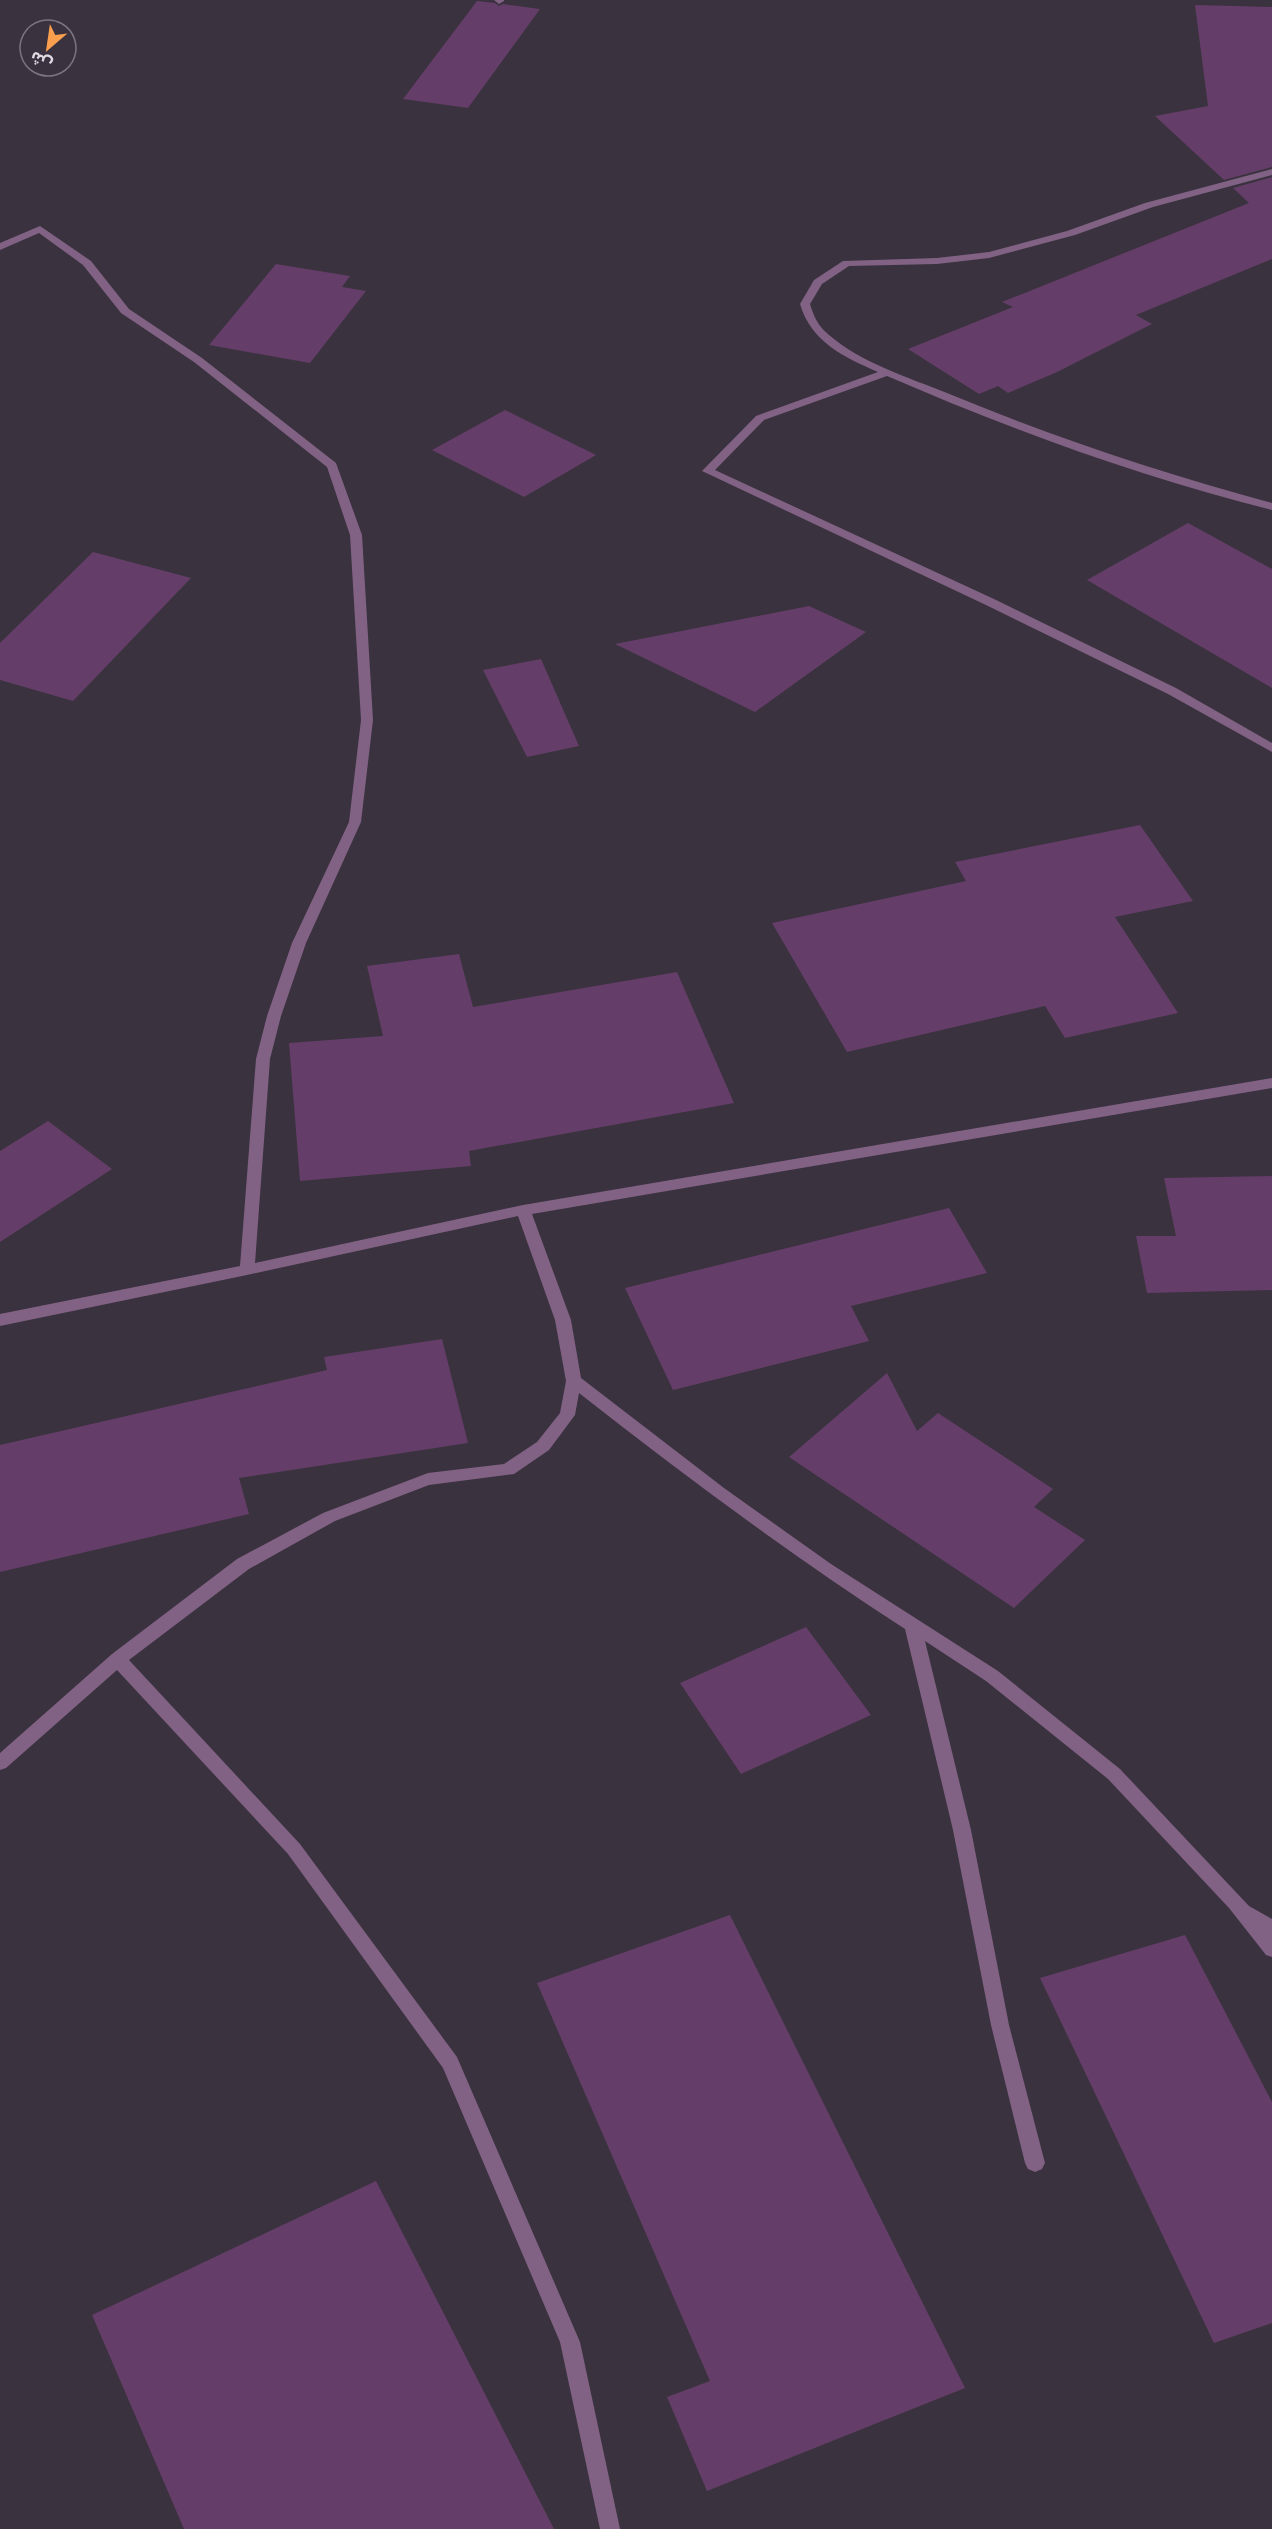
<svg xmlns="http://www.w3.org/2000/svg" width="1272" height="2529" font-family="Raleway,'Noto Sans Arabic',sans-serif">
<rect width="100%" height="100%" fill="#3a323e"/>
<!-- building -->
<g fill="#643e68">
<polygon points="477,1 495,3 499,6 503,4 540,9 468,108 403,99"/>
<polygon points="1195,5 1272,7 1272,167 1224,180 1155,116 1208,106"/>
<polygon points="1272,177 1272,259 1136,315 1152,324 1055,373 1008,393 998,386 979,394 908,349 1013,307 1002,302 1249,203 1233,188"/>
<polygon points="276,264 350,276 342,287 366,291 310,363 209,345"/>
<polygon points="505,410 596,455 524,497 432,450"/>
<polygon points="1188,523 1272,569 1272,688 1087,580"/>
<polygon points="93,552 191,578 73,701 0,680 0,643"/>
<polygon points="809,606 866,632 755,712 615,644"/>
<polygon points="541,659 579,746 527,757 483,670"/>
<polygon points="1140,825 1193,901 1115,917 1178,1013 1065,1038 1045,1006 847,1052 772,923 966,881 955,862"/>
<polygon points="459,954 473,1007 677,972 734,1103 469,1151 471,1166 300,1181 289,1043 383,1036 367,966"/>
<polygon points="48,1121 112,1169 0,1242 0,1151"/>
<polygon points="1272,1176 1272,1290 1147,1293 1136,1236 1176,1236 1164,1178"/>
<polygon points="949,1208 987,1273 851,1306 869,1341 673,1390 625,1288"/>
<polygon points="442,1339 468,1443 239,1478 249,1514 0,1572 0,1445 327,1370 324,1357"/>
<polygon points="887,1373 917,1431 938,1413 1053,1489 1034,1507 1085,1540 1014,1608 789,1457"/>
<polygon points="806,1627 871,1715 741,1774 680,1683"/>
<polygon points="730,1915 965,2388 707,2491 667,2397 710,2381 537,1983"/>
<polygon points="1185,1935 1272,2102 1272,2323 1214,2343 1040,1978"/>
<polygon points="376,2181 554,2529 184,2529 92,2315"/>
</g>
<g fill="none" stroke-linecap="round" stroke-linejoin="round">
<!-- minor -->
<g fill="#816284" fill-rule="evenodd">
<polygon points="494,0 504,0 504,1 499,4"/>
<path d="M 1272,169 L 1272,175 L 1153,207 L 1075,235 L 989,258 L 937,264 L 849,266 L 822,284 L 810,304 C 814,317 818,326 829,335 C 862,363 907,377 947,393 C 1053,437 1162,473 1272,503 L 1272,510 C 1140,477 1012,430 887,376 L 764,420 L 715,470 L 994,599 L 1176,688 L 1272,743 L 1272,752 L 1168,694 L 986,605 L 702,471 L 756,416 L 878,372 C 844,357 811,342 800,304 L 814,280 L 843,261 L 937,258 L 989,252 L 1067,231 L 1145,203 Z"/>
<path d="M 40,226 L 91,261 L 129,309 L 202,358 L 336,463 L 362,535 L 373,720 L 361,822 L 306,943 L 281,1016 L 270,1059 L 255,1263 L 523,1205 L 1272,1078 L 1272,1088 L 532,1214 L 571,1320 L 581,1378 L 724,1488 L 831,1564 L 998,1671 L 1120,1769 L 1249,1906 L 1272,1919 L 1272,1957 L 1266,1955 L 1229,1908 L 1108,1779 L 986,1681 L 925,1641 L 971,1830 L 1009,2025 L 1045,2163 L 1042,2169 L 1035,2172 L 1028,2169 L 1025,2163 L 991,2025 L 953,1830 L 905,1629 C 792,1556 685,1476 579,1393 L 575,1415 L 549,1450 L 514,1474 L 429,1485 L 335,1521 L 249,1569 L 129,1660 L 300,1844 L 457,2057 L 580,2342 L 620,2529 L 600,2529 L 560,2342 L 443,2068 L 288,1854 L 117,1670 L 6,1768 L 0,1770 L 0,1753 L 112,1654 L 237,1559 L 323,1513 L 428,1473 L 504,1464 L 537,1442 L 560,1413 L 566,1381 L 555,1320 L 518,1216 L 247,1275 L 0,1326 L 0,1314 L 240,1266 L 256,1059 L 267,1016 L 292,943 L 349,822 L 361,720 L 350,535 L 327,467 L 194,362 L 121,313 L 83,265 L 39,233 L 0,250 L 0,243 Z"/>
</g>
</g>
<!-- north arrow -->
<g transform="translate(48 48) rotate(209)"><circle r="28" fill="#3a323e" stroke="#7c757f" stroke-width="1.5"/>
<path d="M0-4.5L10 22L0 15L-10 22Z" fill="#fa9f4e"/>
<text y="-9" font-size="16" font-weight="bold" text-anchor="middle" fill="#dfdae1">ش</text>
</g>
</svg>
